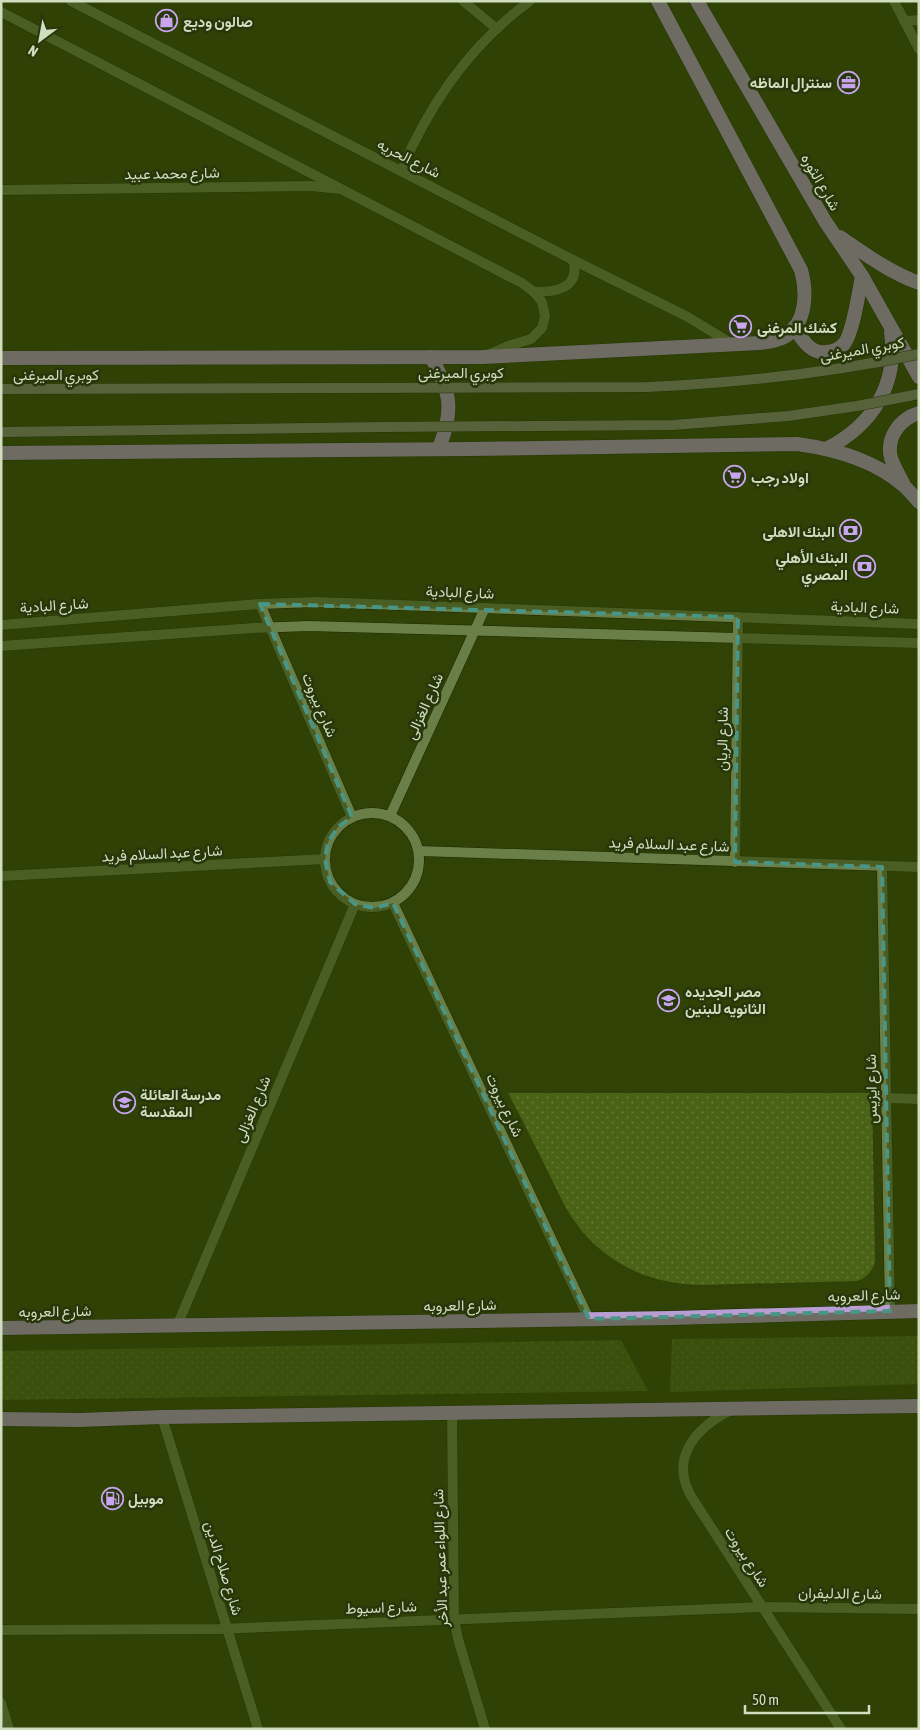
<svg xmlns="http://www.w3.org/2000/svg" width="920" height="1730" font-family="'Asap Condensed',Vazirmatn,sans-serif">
<defs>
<pattern id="grass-dots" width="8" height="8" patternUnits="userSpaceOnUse" patternTransform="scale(1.25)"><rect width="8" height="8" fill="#4a6216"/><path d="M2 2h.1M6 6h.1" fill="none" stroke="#637836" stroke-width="1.8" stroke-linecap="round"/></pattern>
</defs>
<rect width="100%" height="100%" fill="#304206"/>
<!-- grass -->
<g fill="url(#grass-dots)">
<path d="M 508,1093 L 872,1093 L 875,1262 C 872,1272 866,1278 857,1281 L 700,1285 C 650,1284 605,1264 575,1222 C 564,1207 557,1189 548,1172 C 535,1145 522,1119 508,1093 Z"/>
<polygon points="919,1336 919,1384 670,1392 672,1339"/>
<polygon points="621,1340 648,1391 1,1400 1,1351"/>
</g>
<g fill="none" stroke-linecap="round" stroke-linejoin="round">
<defs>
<g id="minor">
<polyline points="463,1 497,29"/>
<polyline points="894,1 919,49"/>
<polyline points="904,21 919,20"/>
<path d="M 401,171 C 429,105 471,44 530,1"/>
<polyline points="1,190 311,186 340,189"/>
<polyline points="260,604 352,817"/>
<polyline points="1,625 260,604 316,602 919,624"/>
<polyline points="1,646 254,628 308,626 919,643"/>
<circle cx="372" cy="860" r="47"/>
<polyline points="390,816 485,608"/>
<polyline points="419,851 919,867"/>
<polyline points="735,862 738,617"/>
<polyline points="882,867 890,1311"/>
<polyline points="1,876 325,859"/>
<polyline points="393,903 589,1319"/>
<polyline points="886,1098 919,1099"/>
<polyline points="177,1326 355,904"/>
<polyline points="452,1412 454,1619 458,1639 485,1729"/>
<polyline points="162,1417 258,1729"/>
<polyline points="1,1630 219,1629 762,1607 919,1609"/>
<polyline points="1,1703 9,1729"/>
</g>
<g id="tertiary">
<polyline points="71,1 573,260 688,317 732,344"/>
<polyline points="1,12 522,283 534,292 542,302 545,316 542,328 531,339 508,346 487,355"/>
<path d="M 534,292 C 555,292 581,289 573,260"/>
<path d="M 731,1410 C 697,1427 669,1457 691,1496 L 841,1729"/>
</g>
<g id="trunk">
<polyline points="697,1 825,221 862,276 919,377"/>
<path d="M 840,237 C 865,254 889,272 919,283"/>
<path d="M 794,327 C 802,339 810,354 826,352 C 833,352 839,349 844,344 C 853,333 859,291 862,276"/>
<path d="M 431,357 C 451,393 454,409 439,448"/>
<path d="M 1,358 L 483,357 L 760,343 C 769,342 778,341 786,336 C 807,322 807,291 801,270 L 658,1"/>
<path d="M 826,449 C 873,425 898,385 891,332"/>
<path d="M 1,453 L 469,449 L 797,444 C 834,449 874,460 903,485 C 909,490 914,497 919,502"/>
<path d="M 903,483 C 899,475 894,467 891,458 C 886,438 899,419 919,413"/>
<polyline points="1,1328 671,1318 919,1311"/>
<polyline points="1,1419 79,1420 162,1417 919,1406"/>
</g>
</defs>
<!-- minor casing -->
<use href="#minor" stroke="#1a2700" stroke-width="11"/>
<!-- tertiary casing -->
<use href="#tertiary" stroke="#1a2700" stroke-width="11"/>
<!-- trunk casing -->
<use href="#trunk" stroke="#1a2700" stroke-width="15"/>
<!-- minor -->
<use href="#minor" stroke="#6a7f47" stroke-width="10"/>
<!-- tertiary -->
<use href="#tertiary" stroke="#6a7f47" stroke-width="10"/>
<!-- trunk -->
<use href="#trunk" stroke="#b89ed3" stroke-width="14"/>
<defs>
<g id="secondary-bridge">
<path d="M 1,389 L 647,387 C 739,383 829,373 919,354"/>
<polyline points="1,432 383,427 673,425 788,416 857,406 919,394"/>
</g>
</defs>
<!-- secondary-bridge casing -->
<use href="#secondary-bridge" stroke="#1a2700" stroke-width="11" stroke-linecap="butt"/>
<!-- secondary-bridge -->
<use href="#secondary-bridge" stroke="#878a7c" stroke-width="10"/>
</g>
<!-- marked area -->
<path d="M0 0H920V1730H0ZM 260,604 L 738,617 L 735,862 L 882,867 L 890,1311 L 589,1319 L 393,903 L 374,908 L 355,904 L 330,882 L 325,859 L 328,842 L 338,827 L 352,817 Z" fill="#304206" fill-opacity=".55" fill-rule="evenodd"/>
<path fill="none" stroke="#499586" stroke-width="4" stroke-dasharray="10 6" stroke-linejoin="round" d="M 260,604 L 738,617 L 735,862 L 882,867 L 890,1311 L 589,1319 L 393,903 L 374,908 L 355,904 L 330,882 L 325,859 L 328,842 L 338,827 L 352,817 Z"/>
<!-- icons -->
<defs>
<symbol id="shop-ring" viewBox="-11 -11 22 22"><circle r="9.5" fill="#28370b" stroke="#c8a5ee" stroke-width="1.5"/><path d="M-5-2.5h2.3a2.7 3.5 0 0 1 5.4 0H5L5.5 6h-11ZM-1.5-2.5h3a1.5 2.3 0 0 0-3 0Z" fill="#c8a5ee"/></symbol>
<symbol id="office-ring" viewBox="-11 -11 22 22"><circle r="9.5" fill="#28370b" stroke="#c8a5ee" stroke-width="1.5"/><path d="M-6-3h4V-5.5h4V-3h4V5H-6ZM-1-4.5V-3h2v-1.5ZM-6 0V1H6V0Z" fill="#c8a5ee"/></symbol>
<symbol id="supermarket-ring" viewBox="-11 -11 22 22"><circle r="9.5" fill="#28370b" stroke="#c8a5ee" stroke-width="1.5"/><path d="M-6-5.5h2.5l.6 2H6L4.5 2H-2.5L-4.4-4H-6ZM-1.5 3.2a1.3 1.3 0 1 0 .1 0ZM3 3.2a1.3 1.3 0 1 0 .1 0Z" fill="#c8a5ee"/></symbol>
<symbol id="bank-ring" viewBox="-11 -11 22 22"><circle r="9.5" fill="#28370b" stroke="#c8a5ee" stroke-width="1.5"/><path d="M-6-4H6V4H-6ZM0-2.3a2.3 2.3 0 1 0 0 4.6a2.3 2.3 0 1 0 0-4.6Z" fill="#c8a5ee"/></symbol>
<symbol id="school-ring" viewBox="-11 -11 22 22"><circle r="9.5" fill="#28370b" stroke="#c8a5ee" stroke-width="1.5"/><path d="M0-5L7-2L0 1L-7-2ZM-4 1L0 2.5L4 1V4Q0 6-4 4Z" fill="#c8a5ee"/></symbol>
<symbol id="fuel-ring" viewBox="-11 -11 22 22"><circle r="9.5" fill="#28370b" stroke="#c8a5ee" stroke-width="1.5"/><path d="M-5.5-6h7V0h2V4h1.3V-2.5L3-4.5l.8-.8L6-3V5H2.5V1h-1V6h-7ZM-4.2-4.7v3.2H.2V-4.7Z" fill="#c8a5ee"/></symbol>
</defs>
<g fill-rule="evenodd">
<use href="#shop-ring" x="154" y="8" width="25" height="25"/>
<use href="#office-ring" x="836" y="70" width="25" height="25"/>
<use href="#supermarket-ring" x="728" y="314" width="25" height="25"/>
<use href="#supermarket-ring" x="722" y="464" width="25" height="25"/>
<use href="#bank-ring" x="838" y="518" width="25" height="25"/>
<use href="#bank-ring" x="852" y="554" width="25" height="25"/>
<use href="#school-ring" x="656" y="988" width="25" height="25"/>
<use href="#school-ring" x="112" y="1090" width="25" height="25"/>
<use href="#fuel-ring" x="100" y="1486" width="25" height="25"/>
</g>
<g text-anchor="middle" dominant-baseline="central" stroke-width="5" stroke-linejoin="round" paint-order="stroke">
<!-- poi labels -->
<g font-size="15" font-weight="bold" fill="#d0ddbf" stroke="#28370b" text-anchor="start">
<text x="183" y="21">صالون وديع</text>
<text x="832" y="82" text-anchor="end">سنترال الماظه</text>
<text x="757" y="327">كشك المرغنى</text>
<text x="751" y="477">اولاد رجب</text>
<text x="835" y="531" text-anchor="end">البنك الاهلى</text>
<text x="848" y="557" text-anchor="end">البنك الأهلي<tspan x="848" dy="17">المصري</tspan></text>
<text x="685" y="991">مصر الجديده<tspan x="685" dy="17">الثانويه للبنين</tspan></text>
<text x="140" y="1094">مدرسة العائلة<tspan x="140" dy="17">المقدسة</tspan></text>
<text x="128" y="1498">موبيل</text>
</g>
<!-- street labels -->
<g font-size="15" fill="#d0ddbf" stroke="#28370b">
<text transform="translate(409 158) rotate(27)">شارع الحريه</text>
<text transform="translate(172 173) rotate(-1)">شارع محمد عبيد</text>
<text transform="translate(821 182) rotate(60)">شارع الثوره</text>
<text transform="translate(862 349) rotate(-10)">كوبري الميرغنى</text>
<text x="461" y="372">كوبري الميرغنى</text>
<text x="56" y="374">كوبري الميرغنى</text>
<text transform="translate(460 592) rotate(2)">شارع البادية</text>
<text transform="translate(54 605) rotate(-4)">شارع البادية</text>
<text transform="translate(865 607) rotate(2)">شارع البادية</text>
<text transform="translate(320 705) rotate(67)">شارع بيروت</text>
<text transform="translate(424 706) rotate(-66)">شارع الغزالى</text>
<text transform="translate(722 739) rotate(-89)">شارع الريان</text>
<text transform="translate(669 844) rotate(2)">شارع عبد السلام فريد</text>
<text transform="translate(162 853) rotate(-3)">شارع عبد السلام فريد</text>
<text transform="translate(871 1089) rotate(-91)">شارع ايزيس</text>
<text transform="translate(505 1105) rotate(65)">شارع بيروت</text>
<text transform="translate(252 1109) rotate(-67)">شارع الغزالى</text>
<text transform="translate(864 1295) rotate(-2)">شارع العروبه</text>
<text transform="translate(460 1305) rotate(-1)">شارع العروبه</text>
<text transform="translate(55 1311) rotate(-1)">شارع العروبه</text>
<text transform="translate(747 1557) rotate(57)">شارع بيروت</text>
<text transform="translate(440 1558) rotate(-92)">شارع اللواء عمر عبد الأخر</text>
<text transform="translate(224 1568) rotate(73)">شارع صلاح الدين</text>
<text transform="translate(840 1593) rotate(1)">شارع الدليفران</text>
<text transform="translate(381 1607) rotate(-2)">شارع اسيوط</text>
</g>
</g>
<!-- border -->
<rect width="920" height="1730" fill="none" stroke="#d0ddbf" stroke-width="5"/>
<!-- north arrow -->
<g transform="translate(40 40) rotate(212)" stroke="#28370b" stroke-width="4" paint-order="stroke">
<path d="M0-4L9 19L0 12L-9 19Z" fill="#d0ddbf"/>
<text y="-8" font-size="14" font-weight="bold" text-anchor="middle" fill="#d0ddbf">N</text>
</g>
<!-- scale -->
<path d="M745 1705v8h124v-8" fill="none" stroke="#d0ddbf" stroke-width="2.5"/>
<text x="752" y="1705" font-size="15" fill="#d0ddbf" stroke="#28370b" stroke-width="4" paint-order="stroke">50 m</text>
</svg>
